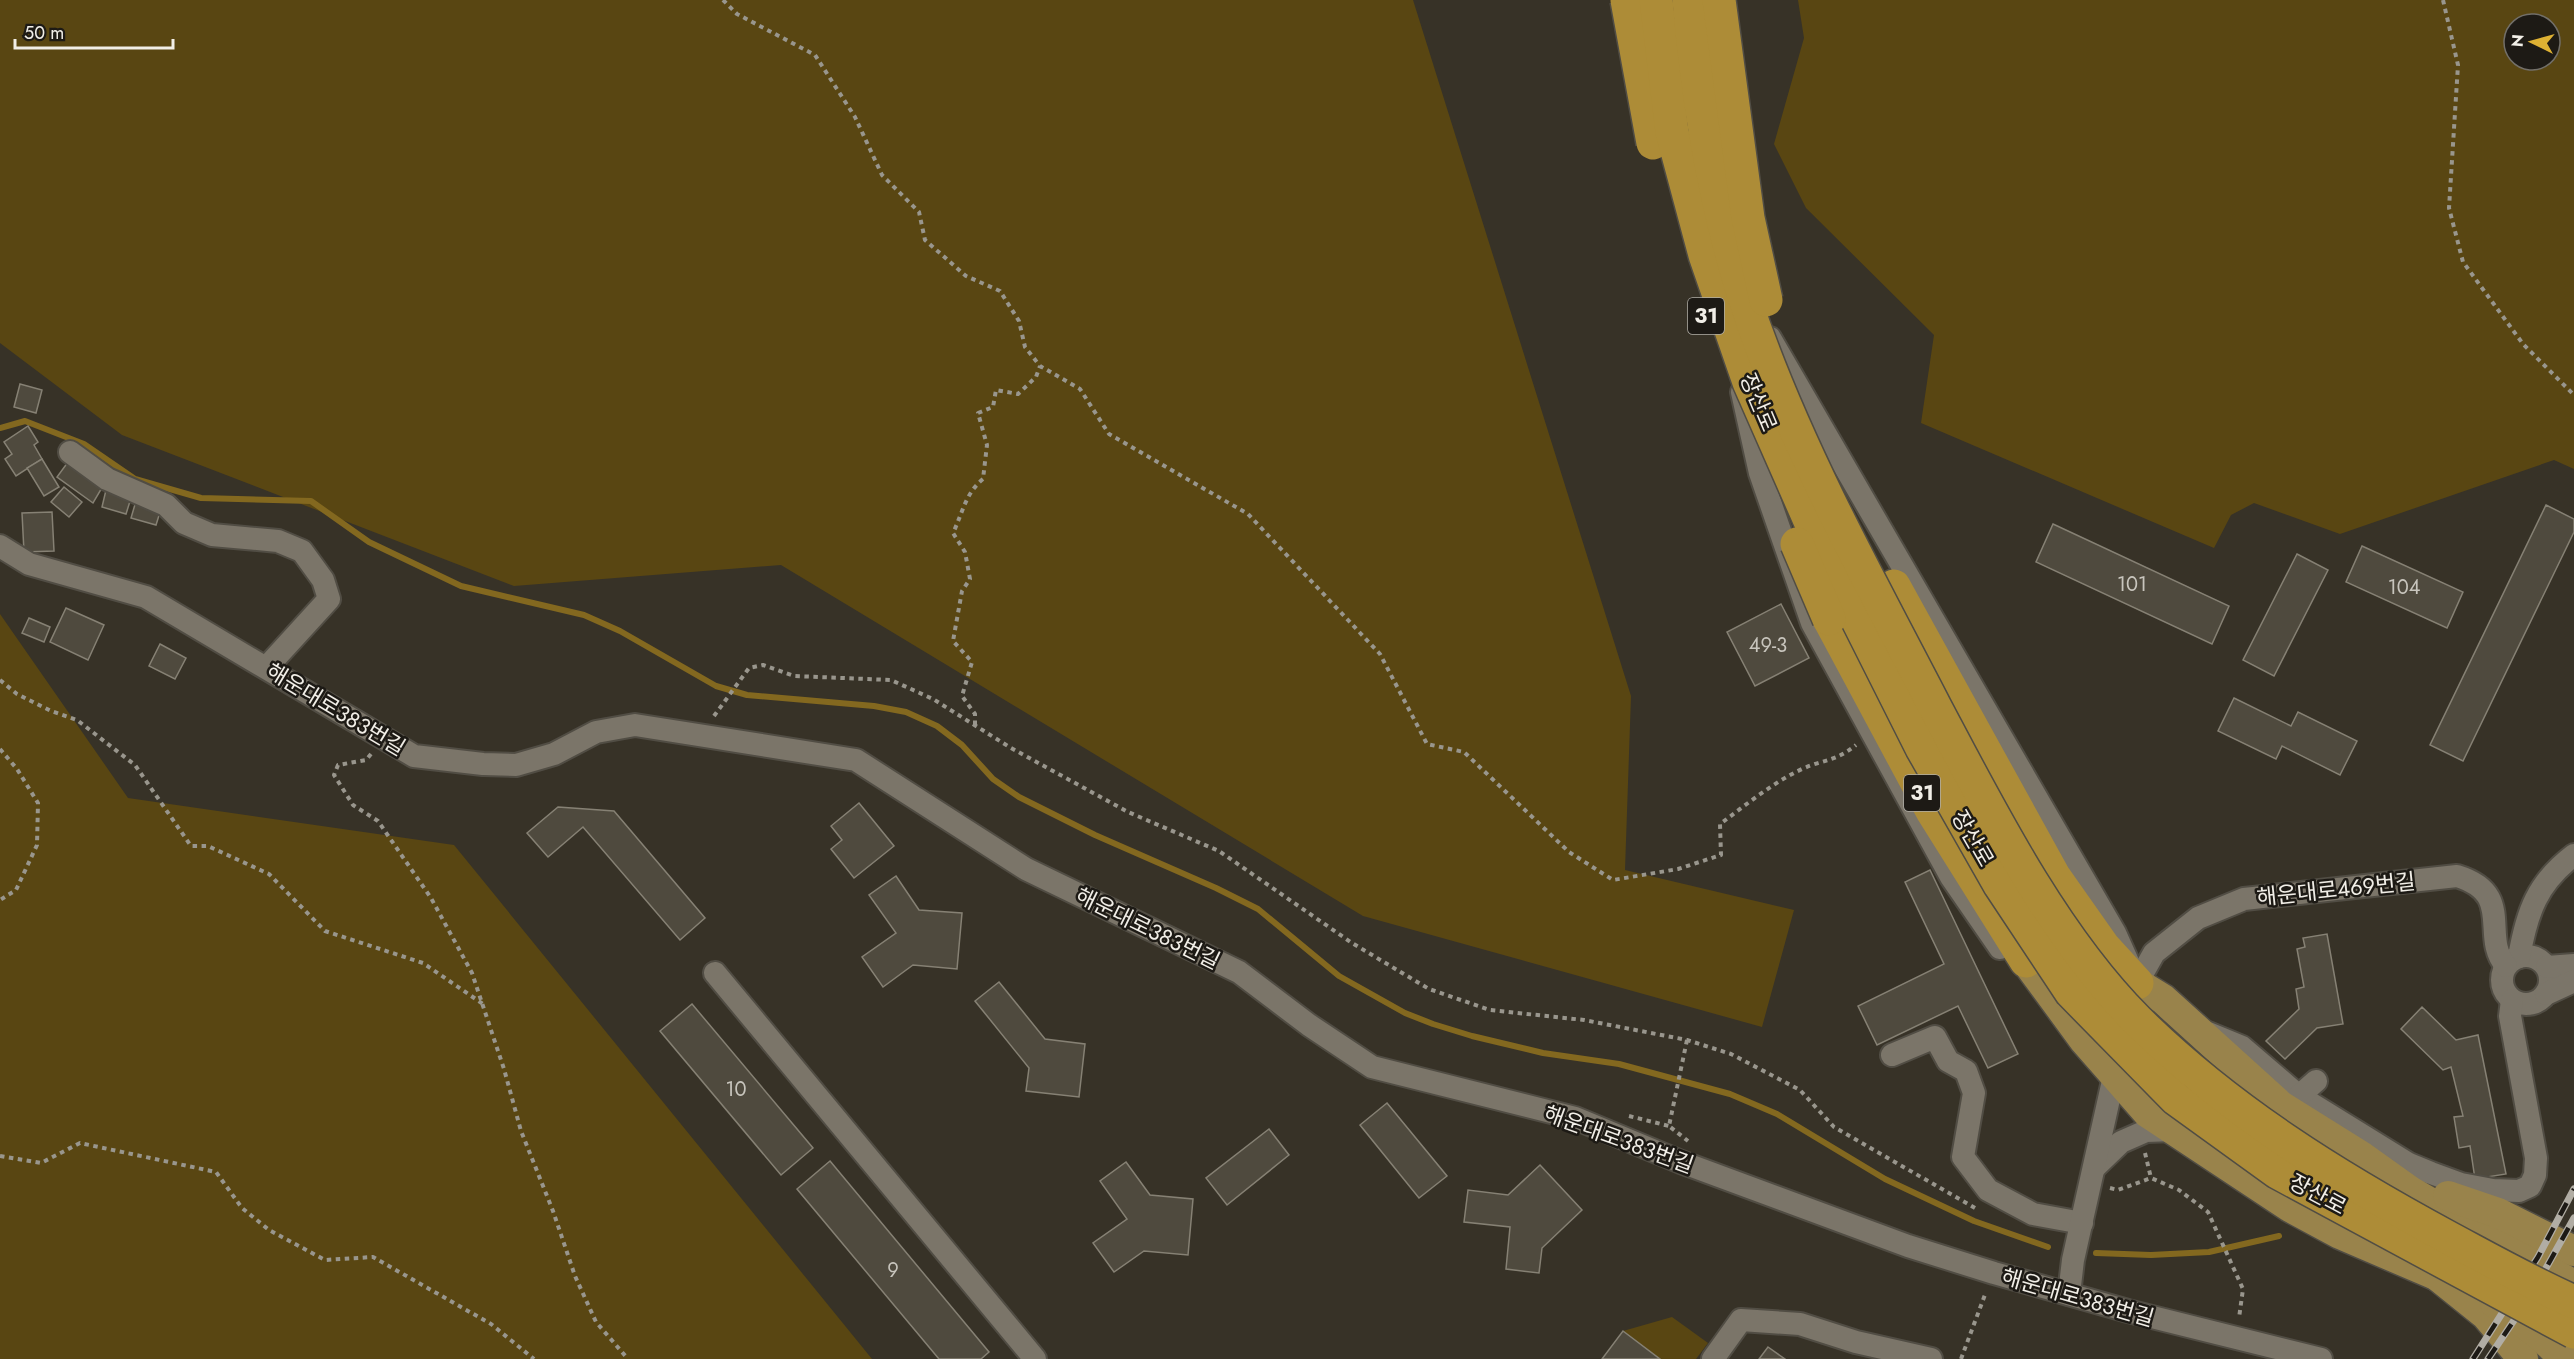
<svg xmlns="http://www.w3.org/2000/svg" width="2574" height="1359" font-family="Jost,'Noto Sans KR',sans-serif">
<rect width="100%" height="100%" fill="#373227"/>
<!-- green -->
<g fill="#594612" fill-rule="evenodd">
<polygon points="0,0 1413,0 1631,696 1625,870 1794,910 1762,1027 1363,916 781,565 514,586 122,435 0,343"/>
<path d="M 1798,0 L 2574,0 L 2574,469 L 2554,460 L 2340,534 L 2254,503 L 2231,515 L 2214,548 L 1921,423 L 1934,335 L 1806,208 L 1774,144 L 1804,38 ZM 2514,24 L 2550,24 L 2550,60 L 2514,60 Z"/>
<polygon points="0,614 128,798 454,845 872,1359 0,1359"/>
<polygon points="1672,1317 1708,1343 1696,1359 1660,1359 1623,1331"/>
</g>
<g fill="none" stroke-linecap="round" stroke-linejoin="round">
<!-- stream -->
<g stroke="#83681f" stroke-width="6">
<polyline points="0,428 25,421 84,444 135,479 201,498 311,501 369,542 461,586 584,615 620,631 716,686 747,695 874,706 906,712 937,726 962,745 993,779 1019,797 1095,835 1216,888 1258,909 1339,976 1405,1013 1433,1024 1472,1036 1543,1053 1619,1064 1730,1094 1777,1114 1885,1179 1974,1221 2048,1247"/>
<polyline points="2096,1253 2151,1255 2209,1252 2279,1236"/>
</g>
</g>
<!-- building -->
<g fill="#4f4a3e" stroke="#868174" stroke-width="1.5">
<polygon points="20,384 42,390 36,413 14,407"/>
<polygon points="28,426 38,442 34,445 42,459 16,476 5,459 12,454 4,442"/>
<polygon points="42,459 59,487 44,496 27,468"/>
<polygon points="68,462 103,486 93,503 57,477"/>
<polygon points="64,487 82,502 69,517 51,502"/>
<polygon points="106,490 131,498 126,514 102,507"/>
<polygon points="136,501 161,509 156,525 131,518"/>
<polygon points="2546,505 2574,519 2574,532 2463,761 2430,745"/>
<polygon points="52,512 54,551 24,552 22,513"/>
<polygon points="2053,524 2229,606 2212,644 2036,562"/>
<polygon points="2362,546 2463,592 2447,628 2346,582"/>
<polygon points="2297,554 2328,570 2274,676 2243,660"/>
<polygon points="1781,604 1809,658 1755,686 1727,632"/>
<polygon points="66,608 104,625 88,660 50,642"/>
<polygon points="29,618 50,627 44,642 22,633"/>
<polygon points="160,644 186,658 175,679 149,666"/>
<polygon points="2234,698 2291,726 2298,712 2357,741 2340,775 2282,746 2276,759 2218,731"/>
<polygon points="859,803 894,846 854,878 831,849 842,840 831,826"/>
<polygon points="558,807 614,811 705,918 680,940 583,827 548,857 527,833"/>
<polygon points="1930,870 2018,1054 1988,1068 1958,1006 1877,1045 1858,1006 1944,964 1905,882"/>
<polygon points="896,876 919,910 962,913 957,969 913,965 883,987 862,957 896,933 869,895"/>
<polygon points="2327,934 2343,1024 2317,1028 2285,1059 2266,1041 2299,1009 2296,989 2304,987 2297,949 2305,947 2303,938"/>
<polygon points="999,982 1045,1039 1085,1044 1079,1097 1026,1091 1029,1068 975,1001"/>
<polygon points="692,1004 813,1148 781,1175 660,1031"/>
<polygon points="2422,1007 2456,1040 2478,1035 2506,1174 2475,1179 2470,1146 2459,1148 2454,1117 2463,1116 2451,1067 2443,1070 2401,1029"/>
<polygon points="1387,1103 1447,1176 1419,1198 1360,1125"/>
<polygon points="1269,1129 1289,1155 1227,1205 1206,1178"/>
<polygon points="830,1161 989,1352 981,1359 939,1359 797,1189"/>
<polygon points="1126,1162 1150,1195 1193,1199 1188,1255 1144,1251 1114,1272 1093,1243 1127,1219 1100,1181"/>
<polygon points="1540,1165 1582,1210 1542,1248 1539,1273 1506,1269 1510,1227 1464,1222 1468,1190 1508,1195"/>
<polygon points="1623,1331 1660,1359 1602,1359"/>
<polygon points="1768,1347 1785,1359 1759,1359"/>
</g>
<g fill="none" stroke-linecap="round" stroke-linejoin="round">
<defs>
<g id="minor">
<polyline points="1770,338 2115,933 2128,962"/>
<polyline points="1742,392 1760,473 1812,623 1951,877 2000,948"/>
<polyline points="70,452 107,479 166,505 184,523 212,535 278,541 302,551 323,580 329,599 267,667"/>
<polyline points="0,546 29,564 146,597 414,756 483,764 516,765 554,754 596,732 635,725 856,760 1026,869 1239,972 1309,1025 1372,1067 1575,1118 1681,1162 1908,1246 1994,1273 2128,1311 2321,1359"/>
<circle cx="2526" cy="980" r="24"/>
<path d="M 2519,957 C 2527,912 2537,883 2574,855"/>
<polyline points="2547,967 2574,965"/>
<polyline points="715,973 1035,1359"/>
<path d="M 2133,994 L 2137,983 L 2154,953 L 2198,918 L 2244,899 L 2457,876 C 2516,894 2480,936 2506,966"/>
<polyline points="2546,994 2574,981"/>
<polyline points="2208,1033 2242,1047 2299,1096 2409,1164 2431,1173 2461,1184 2493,1190 2519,1191 2530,1186 2535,1175 2536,1158 2510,1016 2512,1000"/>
<polyline points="1892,1055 1935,1037 1948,1061 1966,1071 1974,1093 1963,1157 1988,1190 2033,1214 2082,1223"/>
<polyline points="2299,1096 2316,1081"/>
<polyline points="2095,1167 2121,1142 2146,1131 2174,1130"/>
<polyline points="2069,1294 2073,1260 2117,1063"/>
<polyline points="1713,1359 1741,1320 1800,1324 1856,1342 1931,1359"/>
</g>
<g id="major">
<polyline points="2026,961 2084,1040 2148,1113 2290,1207 2340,1234 2452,1282"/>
<polyline points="2137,983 2163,999 2281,1106 2361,1156 2410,1191 2574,1285"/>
<polyline points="2448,1196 2498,1213 2574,1251"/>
<polyline points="2435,1274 2486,1315 2523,1359"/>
<polyline points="2495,1303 2537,1333 2565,1359"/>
</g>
<g id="highway">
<polyline points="1894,586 2054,876 2104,947 2137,983"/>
<polyline points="1829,619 1932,811 2026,961"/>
</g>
</defs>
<!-- minor casing -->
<use href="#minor" stroke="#514d44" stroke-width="26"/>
<!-- major casing -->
<use href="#major" stroke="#514d44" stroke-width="33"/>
<!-- highway casing -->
<use href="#highway" stroke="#514d44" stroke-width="36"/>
<!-- path -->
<g stroke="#99968d" stroke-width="4" stroke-dasharray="4.5 4.5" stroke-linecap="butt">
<path d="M 723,0 L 737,14 L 815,55 L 855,117 L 882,175 L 919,212 L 925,240 L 966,276 L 1000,291 L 1019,321 L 1025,347 L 1040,366 L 1080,389 L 1109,434 L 1248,514 L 1380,654 L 1427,744 L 1464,752 L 1569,852 L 1613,880 L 1678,869 L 1721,855 L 1720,824 C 1746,805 1772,783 1802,769 C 1824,759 1835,762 1856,745"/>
<polyline points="2443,0 2458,65 2449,208 2463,262 2523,344 2574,395"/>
<polyline points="0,680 17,694 51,711 77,720 135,765 191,846 208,846 269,874 325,931 423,963 483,1004"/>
<polyline points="714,716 749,668 763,665 794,676 891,680 933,699 1011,748 1128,812 1219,851 1352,943 1429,989 1490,1010 1584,1020 1687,1040 1731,1054 1800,1090 1834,1127 1975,1208"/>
<path d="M 975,725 L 975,714 L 962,696 L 972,662 L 953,641 L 962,591 L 970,579 L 965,552 L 953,533 C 963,512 965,494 983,479 L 987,445 L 978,413 L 993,407 L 996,390 L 1018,394 L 1036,377 L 1040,366"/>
<polyline points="0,749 17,769 38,803 37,845 16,890 0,900"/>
<polyline points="371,754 366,760 338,765 334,775 353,805 378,821 431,898 472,973 504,1069 521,1131 553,1211 575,1276 596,1322 628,1359"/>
<polyline points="1687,1040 1669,1126 1688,1141"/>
<polyline points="1629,1116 1669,1126"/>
<polyline points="2145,1153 2151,1178"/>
<polyline points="0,1156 41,1163 80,1143 216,1172 242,1208 269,1230 325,1260 373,1257 491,1324 534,1359"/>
<polyline points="2110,1188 2118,1190 2151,1178 2179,1190 2208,1212 2243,1289 2239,1318"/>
<polyline points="1961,1359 1986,1292"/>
</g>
<!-- minor -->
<use href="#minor" stroke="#7b7569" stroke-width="22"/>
<!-- major -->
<use href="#major" stroke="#99834b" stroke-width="30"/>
<!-- highway -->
<use href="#highway" stroke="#ad8c37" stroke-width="33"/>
<defs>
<g id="rail">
<polyline points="2473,1359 2538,1257 2574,1189"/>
<polyline points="2488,1359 2531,1295 2574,1218"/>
</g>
</defs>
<!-- rail casing -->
<use href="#rail" stroke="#b1ada4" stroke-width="7"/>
<!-- rail -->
<use href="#rail" stroke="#1d1a15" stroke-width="4.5" stroke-dasharray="14" stroke-linecap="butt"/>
<defs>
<g id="highway-bridge">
<polyline points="1627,0 1653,143"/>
<polyline points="1656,0 1672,132 1705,255 1749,382 1825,555 1922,748 2000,885 2071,992 2176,1099 2277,1172 2574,1332"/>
<path d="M 1689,0 C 1699,118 1720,238 1762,348 C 1809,472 1874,589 1935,707 C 1990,811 2053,936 2137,1020 C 2228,1110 2336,1177 2449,1238 C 2490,1260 2531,1283 2574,1302"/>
<polyline points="1719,0 1748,218 1766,300"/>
<polyline points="1797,544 1829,619"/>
</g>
</defs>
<!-- highway-bridge casing -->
<use href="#highway-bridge" stroke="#514d44" stroke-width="36" stroke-linecap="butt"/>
<!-- highway-bridge -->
<use href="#highway-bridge" stroke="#ad8c37" stroke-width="33"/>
</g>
<g text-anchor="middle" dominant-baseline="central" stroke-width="5" stroke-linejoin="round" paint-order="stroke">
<!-- number labels -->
<g font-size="20" fill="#c8c5bd">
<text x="2132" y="584">101</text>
<text x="2404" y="587">104</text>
<text x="1768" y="645">49-3</text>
<text x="736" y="1089">10</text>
<text x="893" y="1270">9</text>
</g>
<!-- shield labels -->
<g fill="#1d1a15" stroke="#b1aea8" stroke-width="1.5">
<rect x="1688" y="298" width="36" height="36" rx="4.5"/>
<rect x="1904" y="775" width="36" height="36" rx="4.5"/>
</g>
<g font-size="21" font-weight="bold" fill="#f1eee7">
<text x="1706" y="316">31</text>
<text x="1922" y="793">31</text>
</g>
<!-- street labels -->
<g font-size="22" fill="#f1eee7" stroke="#1d1a15">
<text transform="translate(1759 402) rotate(67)">장산로</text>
<text transform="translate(336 709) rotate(31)">해운대로383번길</text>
<text transform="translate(1973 838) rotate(60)">장산로</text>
<text transform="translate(2336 889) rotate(-6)">해운대로469번길</text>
<text transform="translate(1148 928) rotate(26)">해운대로383번길</text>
<text transform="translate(1619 1139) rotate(20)">해운대로383번길</text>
<text transform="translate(2318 1194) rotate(28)">장산로</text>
<text transform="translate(2078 1297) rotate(16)">해운대로383번길</text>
</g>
</g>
<!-- north arrow -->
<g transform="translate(2532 42) rotate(275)"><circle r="28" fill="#1d1a15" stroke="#726f69" stroke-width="1.5"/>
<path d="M0-4.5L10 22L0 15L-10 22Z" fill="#deb133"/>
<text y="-9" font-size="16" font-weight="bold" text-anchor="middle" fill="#f1eee7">N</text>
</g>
<!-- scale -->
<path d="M15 39v9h158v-9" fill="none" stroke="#f1eee7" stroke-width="3"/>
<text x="24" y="39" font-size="18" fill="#f1eee7" stroke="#1d1a15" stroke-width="4.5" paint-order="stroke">50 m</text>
</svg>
